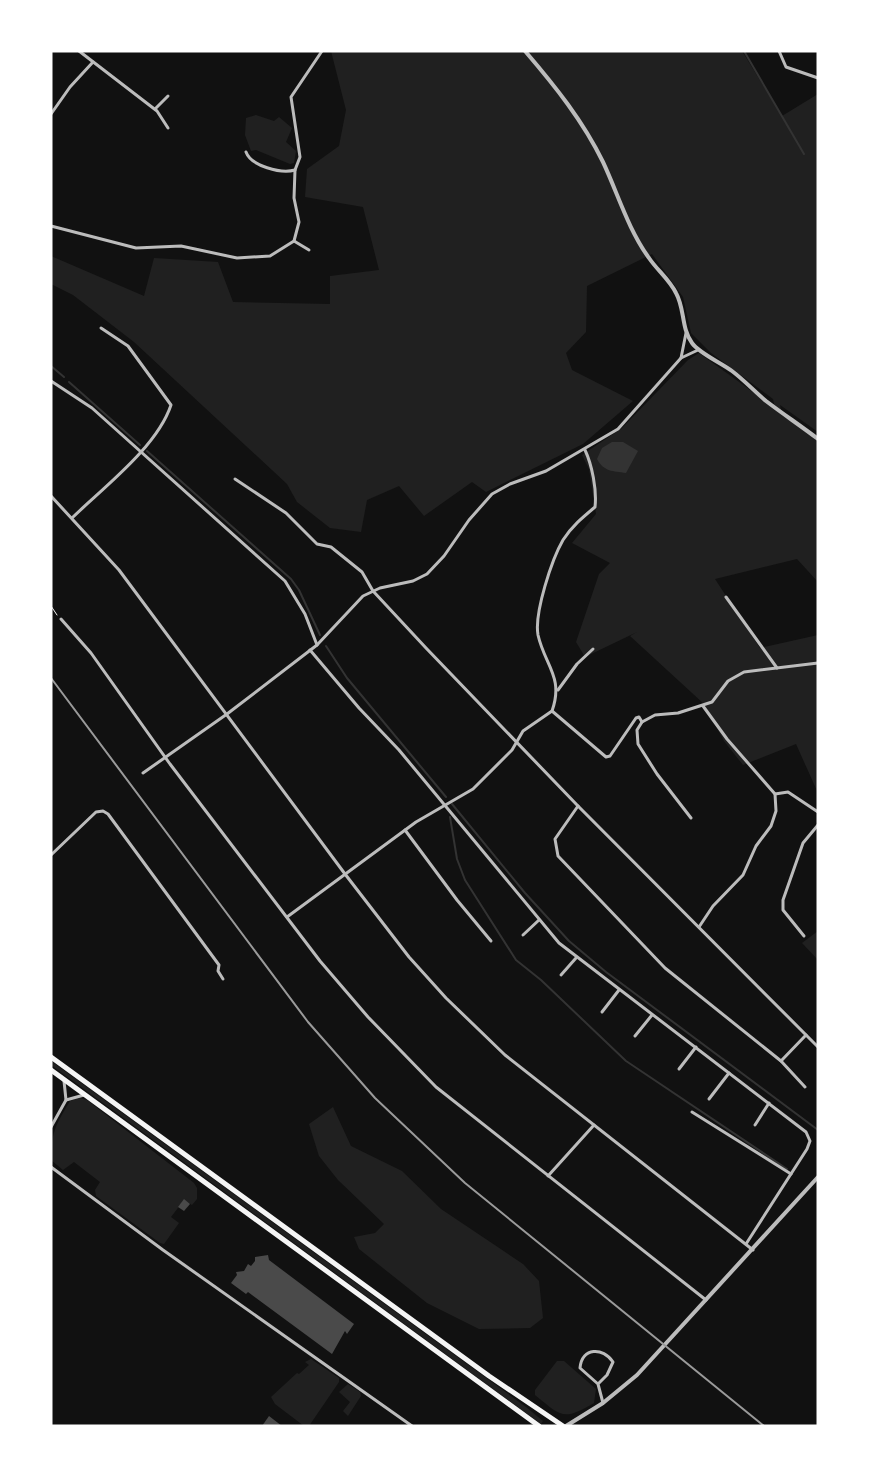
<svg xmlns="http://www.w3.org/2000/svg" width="869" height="1477" font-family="'Varela Round',sans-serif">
<rect width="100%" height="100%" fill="#111"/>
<!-- green -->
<g fill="#202020">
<polygon points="331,51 742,51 782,116 818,94 818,432 780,405 782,414 818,441 818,582 797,559 715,579 760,648 818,635 818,793 796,744 743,765 724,741 704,704 630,636 637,632 585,657 576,642 599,574 610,563 572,543 596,514 589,469 582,455 622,428 688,360 699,353 775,408 773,399 711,353 691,333 683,297 652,254 587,286 586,332 566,353 572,370 633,401 583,444 486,492 472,482 424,516 399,486 367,500 361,532 330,528 297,502 287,484 134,342 73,295 51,284 51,256 144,296 154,258 218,262 233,302 330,304 330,276 379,270 363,207 305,197 307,169 339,146 346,110"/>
<polygon points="256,115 274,121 279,117 292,128 286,142 296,151 294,163 290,164 256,150 251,151 245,135 246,118"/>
<polygon points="818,931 818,960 802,943"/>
<polygon points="51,1061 526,1407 543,1421 541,1424 51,1065"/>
<path d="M 79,1098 L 87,1100 L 194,1183 L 197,1188 L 197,1199 L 192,1205 L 184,1200 L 171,1217 L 179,1223 L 164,1244 L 160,1243 L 96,1196 L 95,1190 L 100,1182 L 74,1162 L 63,1170 L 51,1160 C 51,1133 56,1124 70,1101 Z"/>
<polygon points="333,1107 351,1146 402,1171 441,1209 523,1264 539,1281 543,1318 530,1328 479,1329 427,1303 359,1249 354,1237 375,1233 384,1224 338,1180 319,1156 309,1124"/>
<polygon points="311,1359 339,1378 339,1382 309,1426 304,1426 275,1404 271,1397 297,1373 299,1374 309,1365 305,1362"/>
<path d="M 557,1361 L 564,1361 L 596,1389 L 594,1403 C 563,1421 562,1417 535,1395 L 535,1390 Z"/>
<polygon points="348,1384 360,1392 361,1396 348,1416 343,1411 350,1402 339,1392"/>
</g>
<!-- water -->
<path fill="#333" d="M 612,442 L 623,442 L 638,451 L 626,473 C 613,471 604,472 597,459 L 602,448 Z"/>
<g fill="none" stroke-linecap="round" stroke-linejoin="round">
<!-- stream -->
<g stroke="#333" stroke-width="2">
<polyline points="744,51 804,154"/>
<polyline points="51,366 64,377"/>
<polyline points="69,382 140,445"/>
<polyline points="147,451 291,579 299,590 320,635"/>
<polyline points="326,646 347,678 446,797"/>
<polyline points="452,804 525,893 569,941 606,972 818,1130"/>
<polyline points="450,817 457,859 465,880 516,960 541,980 626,1061 787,1169"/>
</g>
</g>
<!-- building -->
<g fill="#4a4a4a">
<polygon points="184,1199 190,1204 184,1211 178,1207"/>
<polygon points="268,1255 269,1260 354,1324 347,1334 345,1331 332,1354 248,1292 246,1294 231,1283 237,1275 236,1272 244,1271 248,1264 251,1266 255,1261 255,1257"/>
<polygon points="269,1416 282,1426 262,1426"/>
</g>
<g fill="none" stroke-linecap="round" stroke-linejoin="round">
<!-- path -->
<polyline stroke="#f5f5f5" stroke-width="1" points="51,606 57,615"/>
<!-- minor -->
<g stroke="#bcbcbc" stroke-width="3">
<polyline points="79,51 157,111 168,128"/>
<polyline points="779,51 786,67 818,78"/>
<polyline points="155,109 168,96"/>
<polyline points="51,114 70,87 93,62"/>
<path d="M 246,152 C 251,166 281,174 295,170"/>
<polyline points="51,226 136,248 181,246 237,258 270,256 294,241 299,222 294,198 295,170 300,157 291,97 322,51"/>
<polyline points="294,241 309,250"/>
<polyline points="681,358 686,333"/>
<polyline points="51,381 92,408 285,581 305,614 317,645"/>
<polyline points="235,479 286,513 317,544 331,547 362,572 373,591 426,648 578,806 818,1047"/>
<polyline points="51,496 119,570 345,874 409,957 446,998 505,1055 753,1250"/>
<path d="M 72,518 C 104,487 157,447 171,405 L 128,346 L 101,328"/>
<polyline points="726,597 777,668"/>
<polyline points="61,619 91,653 170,764 320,961 368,1017 436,1087 706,1300"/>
<polyline points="310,650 359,708 399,750 559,943 806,1132 810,1141 807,1149 746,1244"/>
<polyline points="558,690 577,664 593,649"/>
<polyline points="552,711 606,757 610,756 636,718 639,717 642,722"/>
<polyline points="143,773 227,714 317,645 363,596 380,588 413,581 427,574 444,556 469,520 492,494 510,484 546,471 618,429 681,358 698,350"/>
<polyline points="775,794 788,792 818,812"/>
<polyline points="578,806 555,839 558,856 665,968 781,1061 805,1087"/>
<polyline points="691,818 657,774 638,744 637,730 642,722 655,715 678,713 712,702 728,681 744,672 818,663"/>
<polyline points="405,830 457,900 491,941"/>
<polyline points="51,855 96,812 103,811 108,814 219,965 218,971 223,979"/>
<path d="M 287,917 L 416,822 L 473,789 L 512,750 L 523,731 L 552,711 C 564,677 545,666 538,635 C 534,613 552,559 563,540 C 572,526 583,517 595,507 C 597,490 592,465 585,450"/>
<polyline points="699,927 713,906 743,875 756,846 771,826 776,811 775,794 727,739 703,706"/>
<polyline points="523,935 539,920"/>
<polyline points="804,936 783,910 783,900 803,843 818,825"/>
<polyline points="561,975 576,958"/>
<polyline points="602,1012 619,990"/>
<polyline points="635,1036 652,1015"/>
<polyline points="781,1061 806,1035"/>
<polyline points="679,1069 696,1047"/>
<polyline points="709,1099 729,1073"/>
<polyline points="66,1100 84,1095"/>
<polyline points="692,1112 791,1174"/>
<polyline points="755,1125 769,1103"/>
<polyline points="51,1127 66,1100 64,1081"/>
<polyline points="51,1167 163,1250 412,1426"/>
<polyline points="548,1176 594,1125"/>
<path d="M 598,1384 L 580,1368 C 582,1347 603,1347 613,1362 L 607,1375 L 598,1384 L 603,1403"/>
</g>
<!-- tertiary -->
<g stroke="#bcbcbc" stroke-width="4">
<path d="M 525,51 C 555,86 583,121 603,162 C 618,194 628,229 649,258 C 657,270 669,279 676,293 C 685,309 681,328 692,343 C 700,354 720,362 732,371 C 744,380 754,391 766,401 C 783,414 801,426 818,439"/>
<polyline points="566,1426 603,1403 637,1375 818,1177"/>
</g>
<!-- trunk -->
<g stroke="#f5f5f5" stroke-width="5">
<polyline points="51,1057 489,1376 563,1426"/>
<polyline points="51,1070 539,1426"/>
</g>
<!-- rail -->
<polyline stroke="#9a9a9a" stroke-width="2" points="51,678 308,1022 375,1098 465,1183 764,1426"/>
</g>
<!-- border -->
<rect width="869" height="1477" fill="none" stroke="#ffffff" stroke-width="105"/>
</svg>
